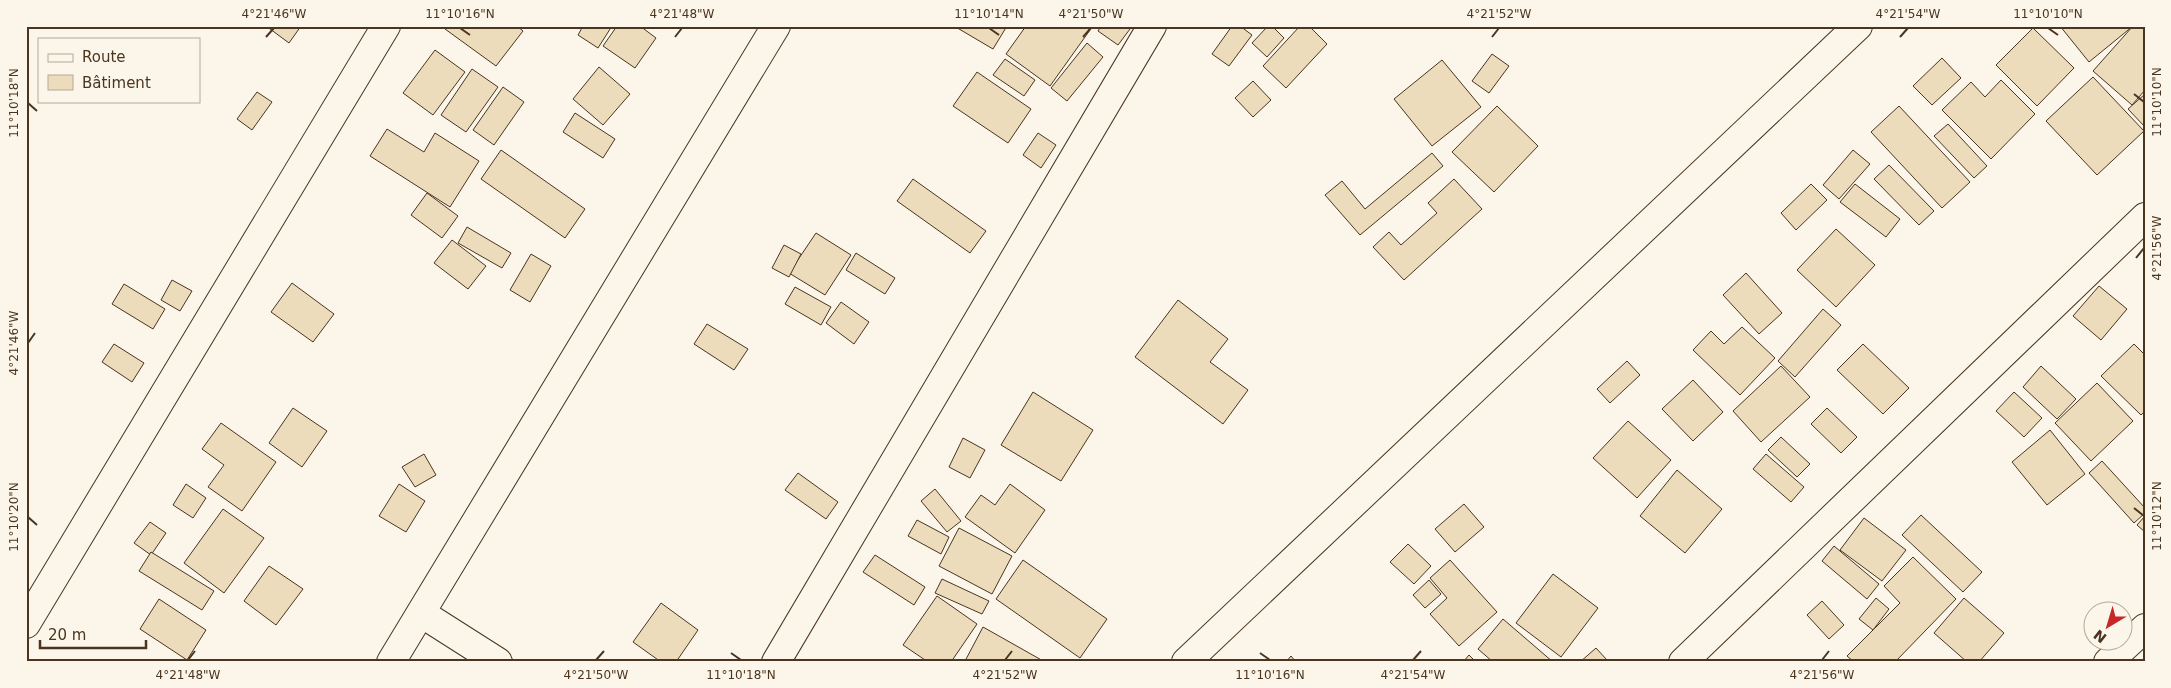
<svg xmlns="http://www.w3.org/2000/svg" width="2171" height="688" font-family="'DejaVu Sans',sans-serif">
<rect width="100%" height="100%" fill="#fbf6e9"/>
<!-- building -->
<g fill="#ecdcbc" stroke="#4a3520">
<polygon points="266,26 301,26 289,43"/>
<polygon points="448,26 517,26 523,31 496,66 445,29"/>
<polygon points="583,26 612,26 598,48 578,35"/>
<polygon points="617,26 640,26 656,38 635,68 603,46"/>
<polygon points="954,26 1007,26 993,49"/>
<polygon points="1026,26 1084,26 1090,30 1050,86 1006,54"/>
<polygon points="1101,26 1126,26 1130,29 1118,45 1098,31"/>
<polygon points="1232,26 1240,26 1252,35 1229,66 1212,54"/>
<polygon points="1268,26 1272,26 1284,38 1267,57 1252,43"/>
<polygon points="1300,26 1309,26 1327,44 1286,88 1263,66"/>
<polygon points="2060,26 2133,26 2089,62"/>
<polygon points="2133,26 2142,26 2145,29 2145,90 2132,105 2093,71"/>
<polygon points="2033,28 2074,68 2037,106 1996,65"/>
<polygon points="1087,43 1103,57 1067,101 1051,88"/>
<polygon points="435,50 465,72 433,115 403,93"/>
<polygon points="1492,54 1509,66 1489,93 1472,81"/>
<polygon points="1942,58 1961,78 1932,105 1913,86"/>
<polygon points="1005,59 1035,80 1024,96 993,75"/>
<polygon points="1442,60 1481,107 1432,146 1394,99"/>
<polygon points="599,67 630,94 603,125 573,99"/>
<polygon points="472,69 498,87 466,132 441,115"/>
<polygon points="977,72 1031,109 1008,143 953,106"/>
<polygon points="2093,77 2144,131 2097,175 2046,121"/>
<polygon points="2001,80 2035,114 1991,159 1942,110 1971,82 1985,97"/>
<polygon points="1253,81 1271,100 1253,117 1235,98"/>
<polygon points="503,87 524,102 494,145 473,130"/>
<polygon points="257,92 272,102 252,130 237,119"/>
<polygon points="2145,94 2145,127 2128,109"/>
<polygon points="1497,106 1538,146 1494,192 1452,152"/>
<polygon points="1899,106 1970,182 1942,208 1871,132"/>
<polygon points="575,113 615,139 603,158 563,132"/>
<polygon points="1948,124 1987,166 1974,178 1934,136"/>
<polygon points="387,129 424,152 435,133 479,161 450,207 370,156"/>
<polygon points="1038,133 1056,145 1041,168 1023,155"/>
<polygon points="501,150 585,209 565,238 481,179"/>
<polygon points="1853,150 1870,164 1839,199 1823,185"/>
<polygon points="1432,153 1443,166 1360,235 1325,195 1342,181 1365,209"/>
<polygon points="1889,165 1934,211 1919,225 1874,179"/>
<polygon points="913,179 986,231 970,253 897,201"/>
<polygon points="1454,179 1482,209 1404,280 1373,247 1389,232 1401,245 1437,213 1428,203"/>
<polygon points="1811,184 1827,200 1796,230 1781,213"/>
<polygon points="1855,184 1900,219 1886,237 1840,202"/>
<polygon points="427,193 458,216 442,238 411,215"/>
<polygon points="467,227 511,253 502,268 458,243"/>
<polygon points="1836,229 1875,265 1836,307 1797,270"/>
<polygon points="816,233 851,255 825,295 789,273"/>
<polygon points="452,240 486,266 468,289 434,263"/>
<polygon points="784,245 801,254 789,277 772,268"/>
<polygon points="856,253 895,278 885,294 846,270"/>
<polygon points="531,254 551,266 530,302 510,290"/>
<polygon points="1746,273 1782,313 1759,334 1723,295"/>
<polygon points="172,280 192,291 180,311 161,300"/>
<polygon points="292,283 334,314 313,342 271,312"/>
<polygon points="124,284 165,309 153,329 112,304"/>
<polygon points="2099,286 2127,309 2101,340 2073,316"/>
<polygon points="795,287 831,307 821,325 785,304"/>
<polygon points="1178,300 1228,339 1210,362 1248,390 1223,424 1135,357"/>
<polygon points="841,302 869,322 854,344 826,323"/>
<polygon points="1823,309 1841,325 1795,377 1778,361"/>
<polygon points="707,324 748,349 734,370 694,344"/>
<polygon points="1742,327 1775,358 1740,395 1693,350 1711,331 1724,344"/>
<polygon points="114,344 144,363 132,382 102,362"/>
<polygon points="1863,344 1909,388 1883,414 1837,370"/>
<polygon points="2134,344 2145,355 2145,411 2141,415 2101,376"/>
<polygon points="1627,361 1640,375 1610,403 1597,389"/>
<polygon points="1781,366 1810,397 1761,442 1733,411"/>
<polygon points="2041,366 2076,399 2057,419 2023,387"/>
<polygon points="1693,380 1723,412 1693,441 1662,409"/>
<polygon points="2097,383 2133,421 2091,461 2055,423"/>
<polygon points="1033,392 1093,430 1061,481 1001,445"/>
<polygon points="2014,392 2042,418 2024,437 1996,411"/>
<polygon points="293,408 327,431 302,467 269,443"/>
<polygon points="1827,408 1857,437 1841,453 1811,424"/>
<polygon points="1628,421 1671,460 1637,498 1593,458"/>
<polygon points="221,423 276,462 242,511 208,487 224,465 202,449"/>
<polygon points="2050,430 2085,474 2047,505 2012,462"/>
<polygon points="1781,437 1810,464 1797,477 1768,450"/>
<polygon points="963,438 985,450 970,478 949,467"/>
<polygon points="424,454 436,475 415,487 402,467"/>
<polygon points="1766,454 1804,487 1791,502 1753,469"/>
<polygon points="2102,461 2145,508 2145,513 2134,523 2089,473"/>
<polygon points="1677,470 1722,509 1685,553 1640,516"/>
<polygon points="798,473 838,502 826,519 785,490"/>
<polygon points="186,484 206,498 193,518 173,505"/>
<polygon points="399,484 425,501 406,532 379,516"/>
<polygon points="1010,484 1045,510 1015,553 965,517 981,495 995,505"/>
<polygon points="935,489 961,521 947,532 921,501"/>
<polygon points="1464,504 1484,527 1455,552 1435,529"/>
<polygon points="223,509 264,538 224,593 184,563"/>
<polygon points="1921,515 1982,572 1963,592 1902,535"/>
<polygon points="2145,516 2145,532 2137,525"/>
<polygon points="1864,518 1906,550 1882,581 1840,550"/>
<polygon points="917,520 949,537 941,554 908,536"/>
<polygon points="150,522 166,533 151,555 134,543"/>
<polygon points="959,528 1012,556 992,594 939,566"/>
<polygon points="1408,544 1431,566 1414,584 1390,562"/>
<polygon points="1834,546 1879,584 1867,599 1822,561"/>
<polygon points="151,552 214,591 202,610 139,571"/>
<polygon points="875,555 925,587 914,605 863,572"/>
<polygon points="1913,557 1956,599 1895,662 1854,662 1847,656 1900,603 1884,586"/>
<polygon points="1023,560 1107,619 1080,658 996,599"/>
<polygon points="1450,560 1497,612 1459,646 1430,614 1447,598 1430,578"/>
<polygon points="269,566 303,589 276,625 244,601"/>
<polygon points="1553,574 1598,608 1561,657 1516,623"/>
<polygon points="942,579 989,601 982,614 935,593"/>
<polygon points="1429,580 1441,594 1425,608 1413,595"/>
<polygon points="937,596 977,624 951,662 928,662 903,645"/>
<polygon points="1876,598 1889,609 1873,630 1859,619"/>
<polygon points="1964,598 2004,633 1979,662 1967,662 1934,633"/>
<polygon points="159,599 206,630 187,660 140,629"/>
<polygon points="1822,601 1844,625 1829,639 1807,615"/>
<polygon points="661,603 698,630 676,662 661,662 633,642"/>
<polygon points="1503,619 1553,662 1493,662 1478,649"/>
<polygon points="983,627 1045,662 966,662 965,661"/>
<polygon points="1596,648 1607,660 1580,662"/>
<polygon points="1469,655 1476,662 1463,662"/>
<polygon points="1291,656 1296,662 1286,662"/>
</g>
<g fill="none" stroke-linecap="round" stroke-linejoin="round">
<defs>
<g id="minor">
<polyline points="421,613 498,662"/>
<polyline points="26,624 386,26"/>
<polyline points="391,662 776,26"/>
<polyline points="776,662 1152,26"/>
<polyline points="1186,662 1858,26"/>
<polyline points="1683,662 2145,217"/>
<polyline points="2108,662 2145,628"/>
</g>
</defs>
<!-- minor casing -->
<use href="#minor" stroke="#4a3520" stroke-width="30"/>
<!-- minor -->
<use href="#minor" stroke="#fbf6e9" stroke-width="28"/>
</g>
<!-- ticks -->
<path fill="none" stroke="#4a3520" stroke-width="2" d="M 460,28 L 470,35M 989,28 L 999,35M 2048,28 L 2058,35M 266,37 L 274,28M 675,37 L 682,28M 1083,37 L 1091,28M 1492,37 L 1499,28M 1900,37 L 1908,28M 2134,94 L 2144,102M 28,103 L 37,111M 2136,258 L 2144,248M 28,343 L 35,333M 2134,508 L 2144,516M 28,517 L 37,525M 731,653 L 741,660M 1260,653 L 1270,660M 188,660 L 195,651M 596,660 L 604,651M 1005,660 L 1012,651M 1413,660 L 1421,651M 1822,660 L 1829,651"/>
<!-- border -->
<rect width="2171" height="688" fill="none" stroke="#fbf6e9" stroke-width="55"/>
<!-- legend -->
<rect x="38" y="38" width="162" height="65" fill="#fbf6e9" stroke="#b4a999"/>
<rect x="48" y="54" width="25" height="8" fill="#fbf6e9" stroke="#b4a999"/>
<text x="82" y="62" font-size="15" fill="#4a3520">Route</text>
<rect x="48" y="75" width="25" height="15" fill="#ecdcbc" stroke="#b4a999"/>
<text x="82" y="88" font-size="15" fill="#4a3520">Bâtiment</text>
<!-- north arrow -->
<g transform="translate(2108 626) rotate(218)"><circle r="24" fill="#fbf6e9" stroke="#b4a999"/>
<path d="M0-4L9 19L0 12L-9 19Z" fill="#c62828"/>
<text y="-8" font-size="14" font-weight="bold" text-anchor="middle" fill="#4a3520">N</text>
</g>
<!-- scale -->
<path d="M40 640v8h106v-8" fill="none" stroke="#4a3520" stroke-width="2.5"/>
<text x="48" y="640" font-size="15" fill="#4a3520" stroke="#fbf6e9" stroke-width="4" paint-order="stroke">20 m</text>
<rect x="28" y="28" width="2116" height="632" fill="none" stroke="#4a3520" stroke-width="2"/>
<g font-size="12" text-anchor="middle" fill="#4a3520">
<text x="274" y="18">4°21'46"W</text>
<text x="460" y="18">11°10'16"N</text>
<text x="682" y="18">4°21'48"W</text>
<text x="989" y="18">11°10'14"N</text>
<text x="1091" y="18">4°21'50"W</text>
<text x="1499" y="18">4°21'52"W</text>
<text x="1908" y="18">4°21'54"W</text>
<text x="2048" y="18">11°10'10"N</text>
<text transform="translate(2157 102) rotate(-90)" y="4">11°10'10"N</text>
<text transform="translate(14 103) rotate(-90)" y="4">11°10'18"N</text>
<text transform="translate(2157 248) rotate(-90)" y="4">4°21'56"W</text>
<text transform="translate(14 343) rotate(-90)" y="4">4°21'46"W</text>
<text transform="translate(2157 516) rotate(-90)" y="4">11°10'12"N</text>
<text transform="translate(14 517) rotate(-90)" y="4">11°10'20"N</text>
<text x="188" y="679">4°21'48"W</text>
<text x="596" y="679">4°21'50"W</text>
<text x="741" y="679">11°10'18"N</text>
<text x="1005" y="679">4°21'52"W</text>
<text x="1270" y="679">11°10'16"N</text>
<text x="1413" y="679">4°21'54"W</text>
<text x="1822" y="679">4°21'56"W</text>
</g>
</svg>
